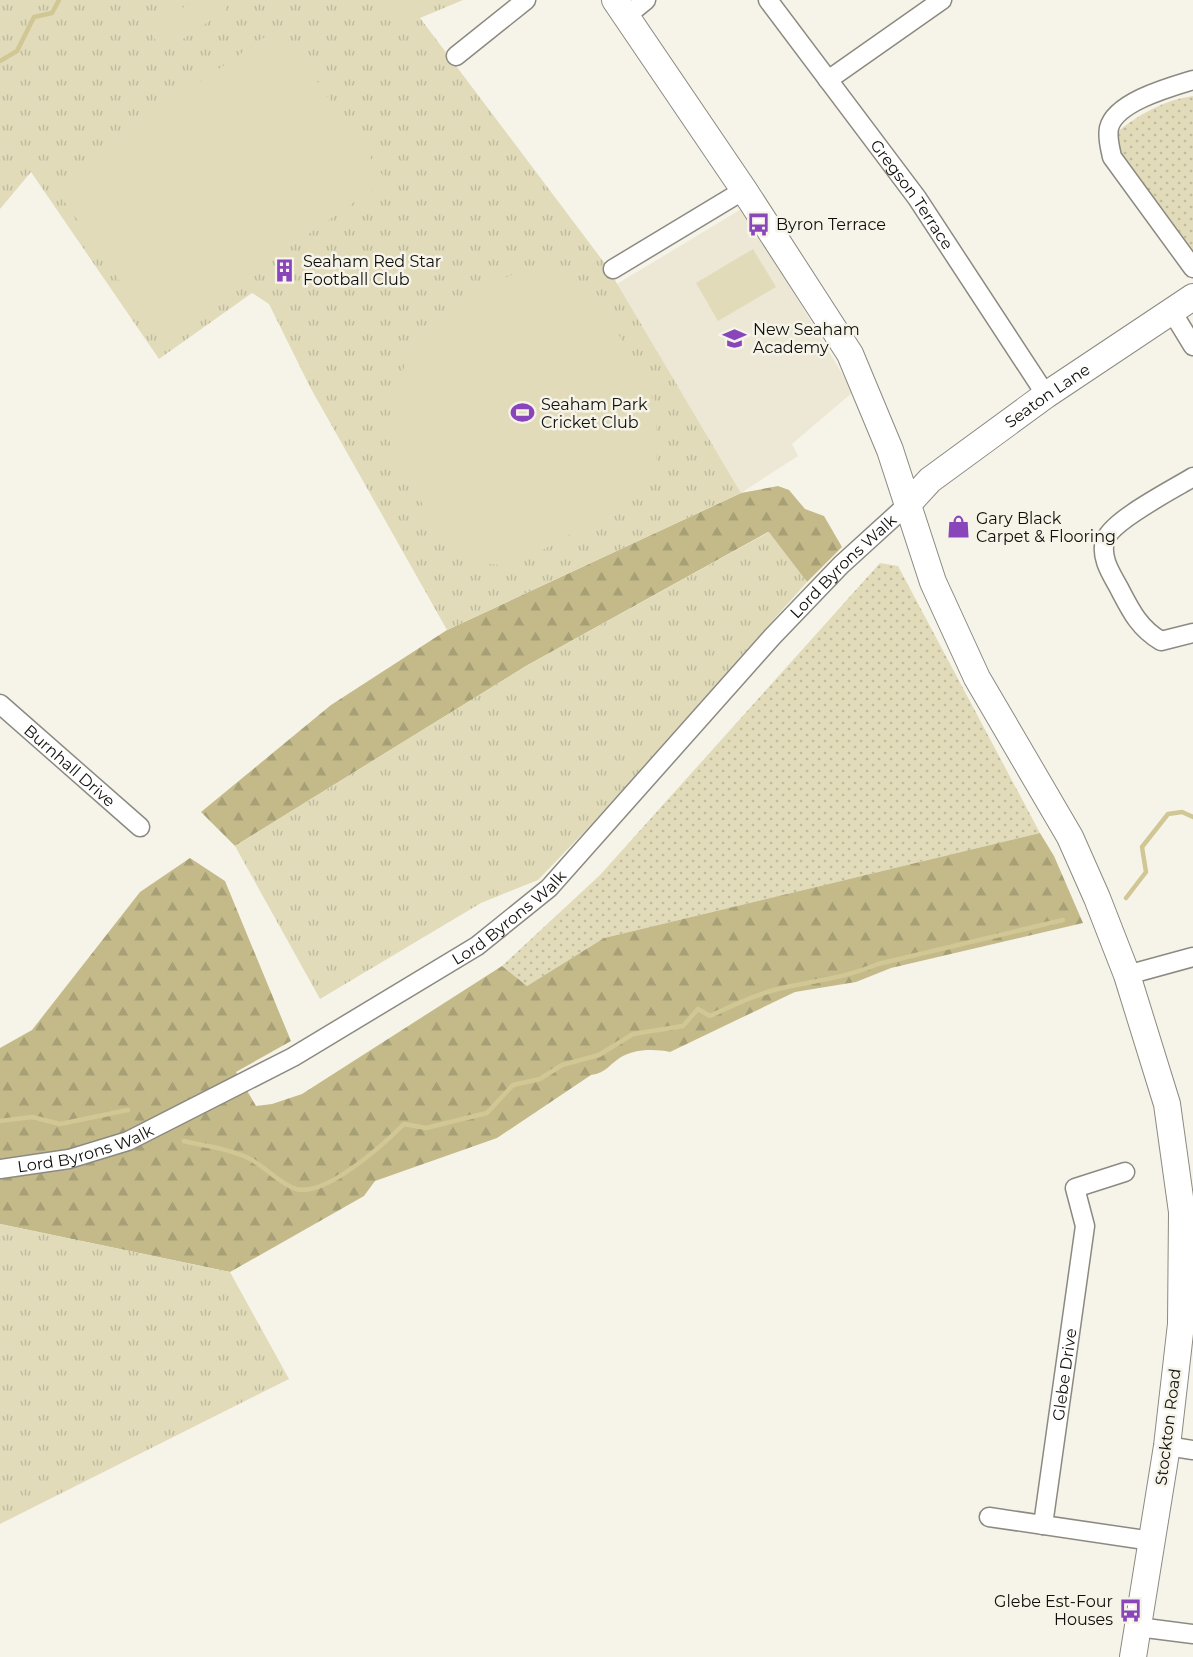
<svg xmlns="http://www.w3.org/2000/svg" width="1193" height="1657" font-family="Montserrat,sans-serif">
<defs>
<pattern id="grass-dots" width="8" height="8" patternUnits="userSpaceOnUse" patternTransform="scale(1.5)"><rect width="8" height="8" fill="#e1dbba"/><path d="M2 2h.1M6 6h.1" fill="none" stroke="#c0bb9f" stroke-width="1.8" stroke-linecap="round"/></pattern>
<pattern id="forest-firs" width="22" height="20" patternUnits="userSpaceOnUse" patternTransform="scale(1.5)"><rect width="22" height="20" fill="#c4ba89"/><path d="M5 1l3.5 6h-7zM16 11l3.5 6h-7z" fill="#a79f75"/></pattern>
<pattern id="park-tufts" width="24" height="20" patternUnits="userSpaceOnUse" patternTransform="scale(1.5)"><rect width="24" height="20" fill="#e1dbba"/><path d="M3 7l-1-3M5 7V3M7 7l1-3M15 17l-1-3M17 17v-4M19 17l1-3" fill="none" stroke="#c0bb9f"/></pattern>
</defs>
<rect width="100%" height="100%" fill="#f6f4e9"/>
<!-- built -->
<polygon fill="#ece8d5" points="743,208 853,392 792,444 798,456 741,493 617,284"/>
<!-- grass -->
<g fill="url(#grass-dots)">
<path d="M 1193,96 L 1193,254 L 1116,148 L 1116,133 C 1139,114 1164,100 1193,96 Z"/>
<polygon points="880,563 898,566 1040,833 604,938 527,986 502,966 600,875"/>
</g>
<!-- forest -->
<g fill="url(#forest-firs)">
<polygon points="778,486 789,490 805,509 824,516 842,547 807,582 768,532 526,666 235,846 201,812 331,705 447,630 741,493"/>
<path d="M 1040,833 L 1054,856 L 1083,923 L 891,968 L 856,982 L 795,992 L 670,1052 C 655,1049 637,1049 623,1056 C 610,1063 607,1073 591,1075 L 497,1138 L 375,1181 L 364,1196 L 230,1272 L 0,1224 L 0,1048 L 32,1030 L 140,892 L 190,858 L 225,881 L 291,1041 L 236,1072 L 256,1106 L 272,1104 L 302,1094 L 502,966 L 527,986 L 604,938 Z"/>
</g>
<!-- park -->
<g fill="url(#park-tufts)">
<polygon points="0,0 463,0 420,18 606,265 741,493 447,630 310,387 269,304 252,293 159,359 31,172 0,209"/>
<polygon points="769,532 807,582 590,826 538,880 481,903 320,999 235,846 526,666"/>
<polygon points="0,1224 230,1272 289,1379 0,1524"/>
</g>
<!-- pitch -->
<g fill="#e1dbba">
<polygon points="194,0 221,0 227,9 164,52 149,31"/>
<polygon points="375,0 436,0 383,21"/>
<polygon points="279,27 386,180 159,338 53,185"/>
<polygon points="753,249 776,287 718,321 696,283"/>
<polygon points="529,269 567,275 601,304 640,372 656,406 656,460 647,485 631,500 514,566 476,563 446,548 390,443 388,420 407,357 422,332 493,282"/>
</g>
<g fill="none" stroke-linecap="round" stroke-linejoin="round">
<!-- stream -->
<g stroke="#d0c795" stroke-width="4.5">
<polyline points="0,61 17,51 34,17 52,13 59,0"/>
<polyline points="1126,898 1146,872 1142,847 1168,814 1182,812 1193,817"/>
<polyline points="0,1121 32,1117 60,1124 128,1110"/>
<path d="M 184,1141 C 204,1146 232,1149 250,1159 C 266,1167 278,1183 296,1189 C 326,1197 384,1144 404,1124 L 426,1128 L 487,1113 L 513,1085 L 540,1079 L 562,1065 L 599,1055 L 633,1034 L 683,1026 L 698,1009 L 710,1016 C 731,1006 752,996 774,990 C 810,981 843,979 878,964 L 1063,920"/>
</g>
<defs>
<g id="street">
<path id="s1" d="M 768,0 L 917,198 L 1046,395"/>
<polyline points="624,18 646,0"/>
<polyline points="456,56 526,0"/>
<polyline points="828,80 942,0"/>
<path d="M 1193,80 C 1170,87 1115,102 1109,128 C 1107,138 1110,147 1112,157 L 1193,268"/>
<polyline points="613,269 744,190"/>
<polyline points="1171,310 1193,346"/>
<path d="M 1193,477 C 1174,489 1110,521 1105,541 C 1100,558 1112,575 1119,588 C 1131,611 1139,628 1161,641 L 1193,633"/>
<path id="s2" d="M 0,704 L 140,827"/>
<polyline points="1127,975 1193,957"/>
<path id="s3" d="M 0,1169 L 69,1159 L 128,1141 L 293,1057 L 477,946 L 549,888 L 772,637 L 841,565 L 908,504"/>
<polyline points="1167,1446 1193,1450"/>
<polyline points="989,1517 1152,1541"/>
<path id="s4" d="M 1043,1525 L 1085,1226 L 1075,1188 L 1125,1172"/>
<polyline points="1138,1627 1193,1634"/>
</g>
<g id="secondary">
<polyline points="615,0 744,190 850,354 890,450 933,582 977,678 1070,837 1097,898 1127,975 1167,1104 1182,1212 1181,1324 1167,1446 1133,1657"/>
<path id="s5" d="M 908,504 L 930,480 L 1046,395 L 1193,297"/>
</g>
</defs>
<!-- street casing -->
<use href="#street" stroke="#8c8a80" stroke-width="21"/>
<!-- secondary casing -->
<use href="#secondary" stroke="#8c8a80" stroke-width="28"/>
<!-- street -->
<use href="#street" stroke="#fff" stroke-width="18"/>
<!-- secondary -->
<use href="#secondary" stroke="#fff" stroke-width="26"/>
</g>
<!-- icons -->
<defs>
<symbol id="bus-bare" viewBox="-9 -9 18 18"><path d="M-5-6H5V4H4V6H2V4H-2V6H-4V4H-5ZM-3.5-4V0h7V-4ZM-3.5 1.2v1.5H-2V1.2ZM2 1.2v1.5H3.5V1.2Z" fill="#8946ba" stroke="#f6f4e9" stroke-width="2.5" paint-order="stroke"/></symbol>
<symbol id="building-bare" viewBox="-9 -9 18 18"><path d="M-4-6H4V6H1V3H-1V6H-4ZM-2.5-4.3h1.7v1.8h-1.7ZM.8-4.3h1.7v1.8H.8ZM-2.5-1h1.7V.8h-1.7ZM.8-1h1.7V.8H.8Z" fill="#8946ba" stroke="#f6f4e9" stroke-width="2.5" paint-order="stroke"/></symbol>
<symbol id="school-bare" viewBox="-9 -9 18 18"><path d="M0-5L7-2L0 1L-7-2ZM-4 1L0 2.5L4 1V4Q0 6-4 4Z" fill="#8946ba" stroke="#f6f4e9" stroke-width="2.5" paint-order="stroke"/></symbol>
<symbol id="stadium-bare" viewBox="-9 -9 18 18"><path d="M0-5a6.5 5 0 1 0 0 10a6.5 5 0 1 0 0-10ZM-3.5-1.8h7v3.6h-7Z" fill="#8946ba" stroke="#f6f4e9" stroke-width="2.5" paint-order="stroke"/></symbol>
<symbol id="shop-bare" viewBox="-9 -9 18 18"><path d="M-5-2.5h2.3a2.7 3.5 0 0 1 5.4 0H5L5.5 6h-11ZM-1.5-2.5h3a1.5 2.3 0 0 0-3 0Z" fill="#8946ba" stroke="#f6f4e9" stroke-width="2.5" paint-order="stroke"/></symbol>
</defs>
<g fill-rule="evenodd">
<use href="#bus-bare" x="742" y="208" width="33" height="33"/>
<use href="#building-bare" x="268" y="254" width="33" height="33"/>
<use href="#school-bare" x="718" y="322" width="33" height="33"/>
<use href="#stadium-bare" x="506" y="396" width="33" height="33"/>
<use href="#shop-bare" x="942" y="510" width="33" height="33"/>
<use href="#bus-bare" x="1114" y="1594" width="33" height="33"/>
</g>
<g text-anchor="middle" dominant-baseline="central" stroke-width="5" stroke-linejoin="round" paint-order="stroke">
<!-- street labels -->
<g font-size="16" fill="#100f0b" stroke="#f6f4e9">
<text stroke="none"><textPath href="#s1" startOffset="242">Gregson Terrace</textPath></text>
<text stroke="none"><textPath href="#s5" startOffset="177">Seaton Lane</textPath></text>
<text stroke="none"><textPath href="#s3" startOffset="1060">Lord Byrons Walk</textPath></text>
<text stroke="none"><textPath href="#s2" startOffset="93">Burnhall Drive</textPath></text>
<text stroke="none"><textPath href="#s3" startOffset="574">Lord Byrons Walk</textPath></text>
<text stroke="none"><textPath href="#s3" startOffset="88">Lord Byrons Walk</textPath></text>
<text stroke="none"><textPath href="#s4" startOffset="152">Glebe Drive</textPath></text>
<text transform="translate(1168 1427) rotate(-83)">Stockton Road</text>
</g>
<!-- poi labels -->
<g font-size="16" fill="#100f0b" stroke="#f6f4e9" text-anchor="start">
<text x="776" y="224">Byron Terrace</text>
<text x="303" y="261">Seaham Red Star<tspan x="303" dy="18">Football Club</tspan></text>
<text x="753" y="329">New Seaham<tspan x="753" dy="18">Academy</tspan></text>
<text x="541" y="404">Seaham Park<tspan x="541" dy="18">Cricket Club</tspan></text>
<text x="976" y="518">Gary Black<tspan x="976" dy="18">Carpet &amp; Flooring</tspan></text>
<text x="1113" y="1601" text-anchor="end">Glebe Est-Four<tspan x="1113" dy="18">Houses</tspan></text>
</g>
</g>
</svg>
